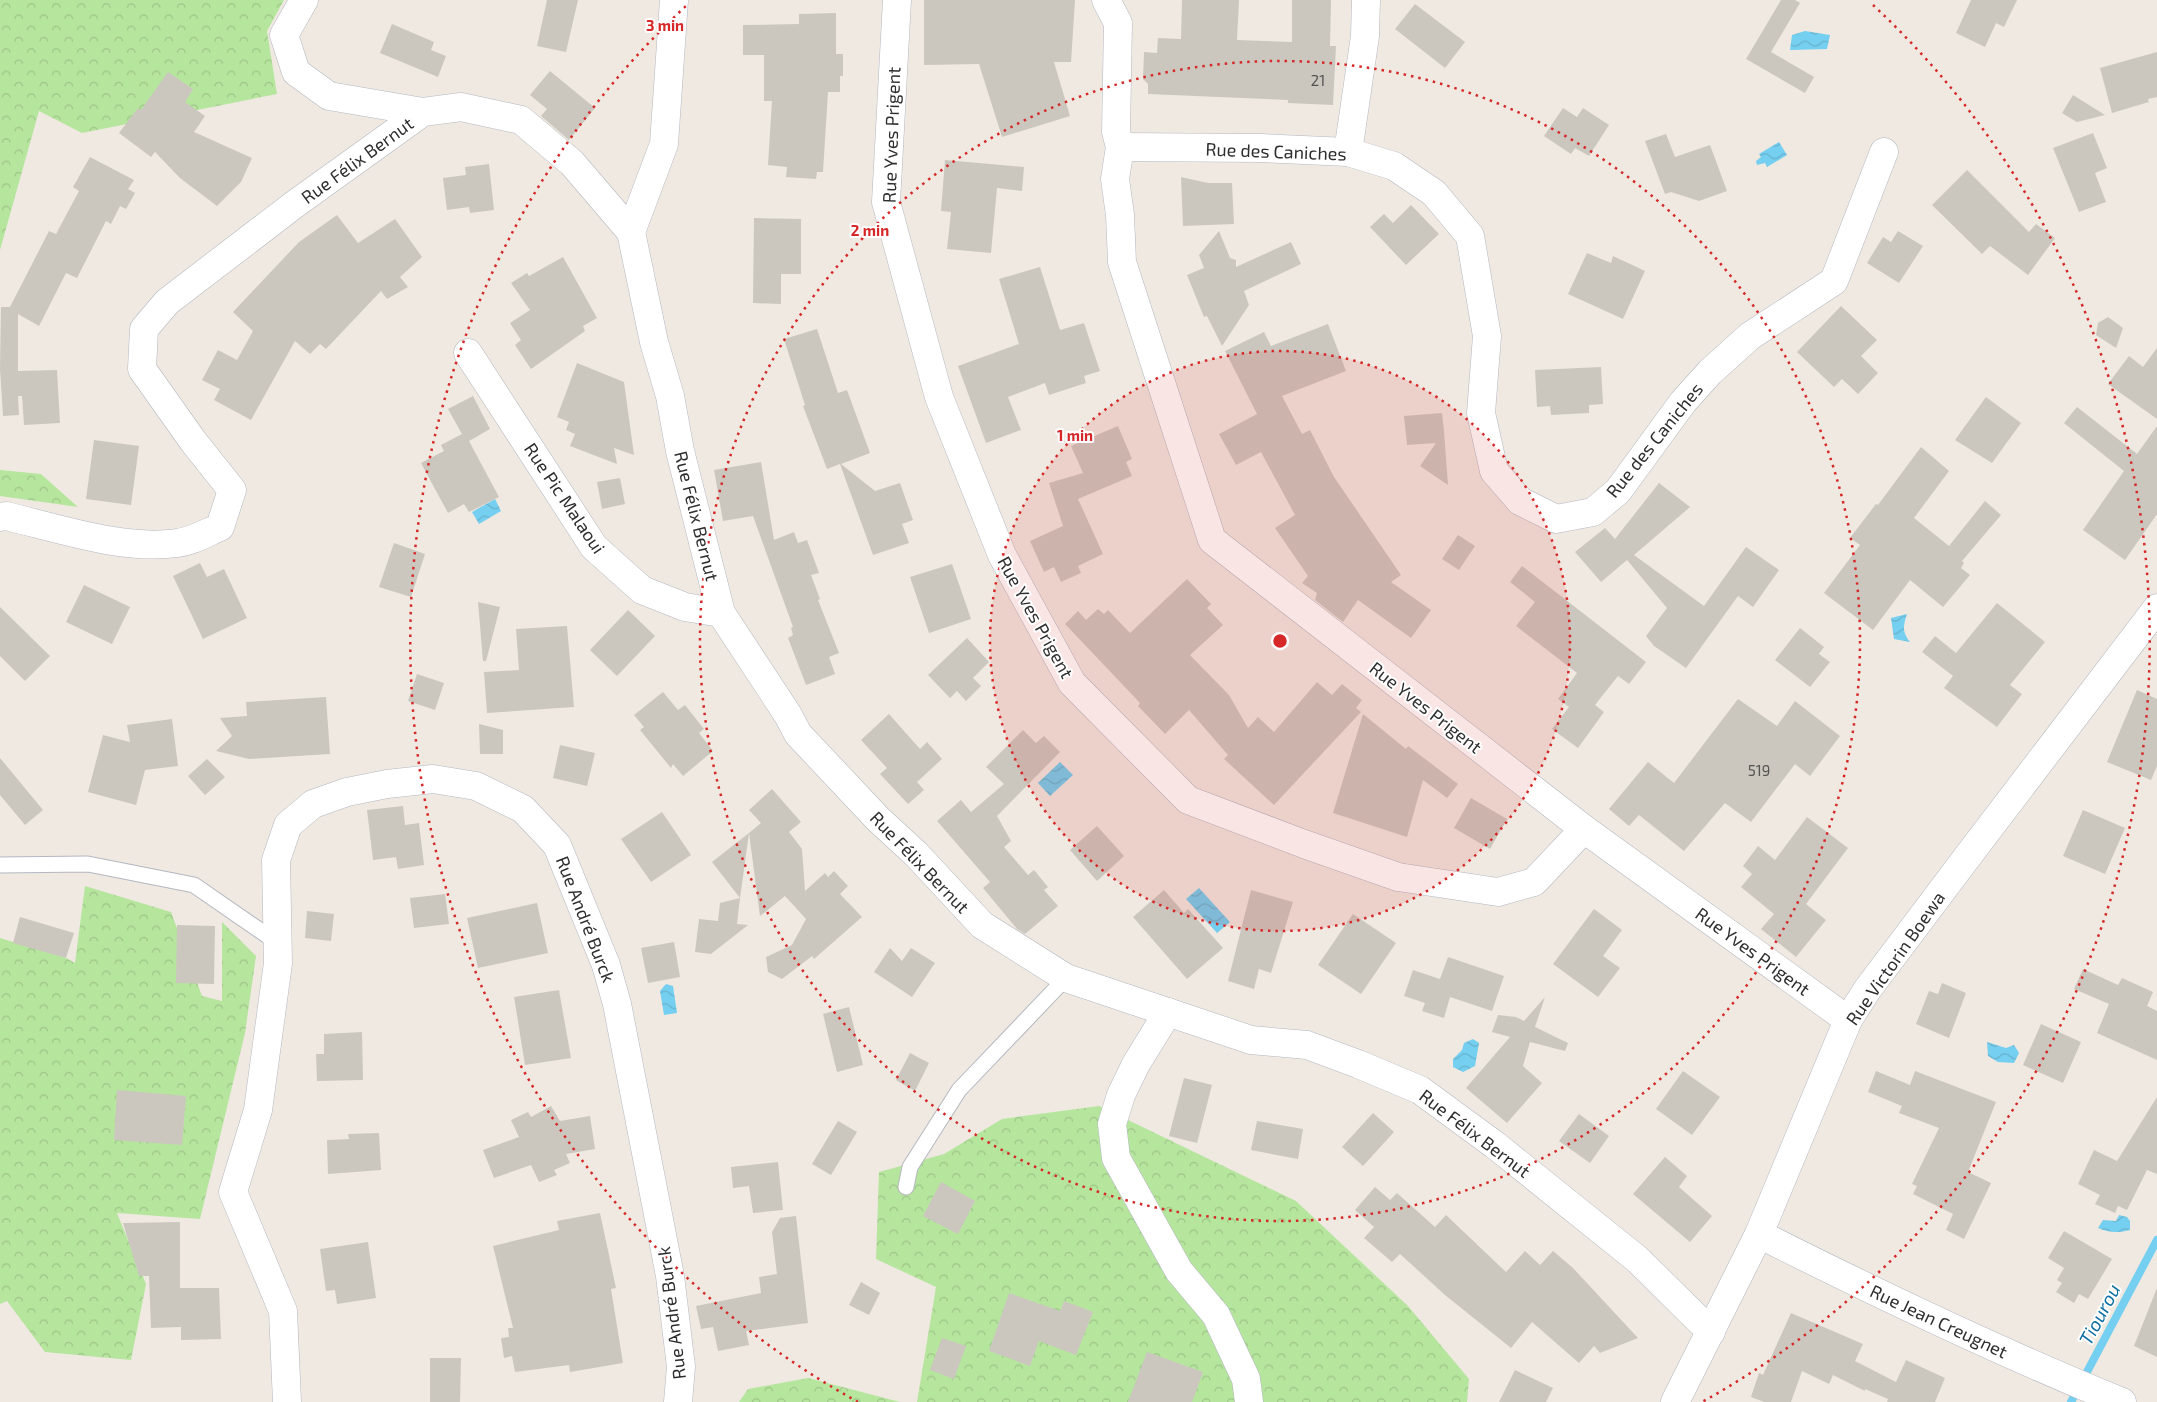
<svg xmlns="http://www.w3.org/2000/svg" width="2157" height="1402" font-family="'Exo 2',sans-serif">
<defs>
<pattern id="forest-crowns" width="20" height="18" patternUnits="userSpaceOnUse" patternTransform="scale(1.25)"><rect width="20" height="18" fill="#b6e59e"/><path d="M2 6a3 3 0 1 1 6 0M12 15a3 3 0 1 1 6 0" fill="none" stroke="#9dc588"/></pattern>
<pattern id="water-waves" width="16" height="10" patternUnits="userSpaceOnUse" patternTransform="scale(1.25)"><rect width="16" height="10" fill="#75cff0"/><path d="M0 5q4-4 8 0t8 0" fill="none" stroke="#66b2ce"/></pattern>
</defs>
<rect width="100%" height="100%" fill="#efe9e1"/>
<!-- forest -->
<g fill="url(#forest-crowns)">
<polygon points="0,0 284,0 267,31 277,94 82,133 39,111 0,250"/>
<polygon points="0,470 41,474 78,507 0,496"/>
<polygon points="85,886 171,912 202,996 222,1001 222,922 256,956 245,1033 200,1219 117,1213 146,1284 131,1360 45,1352 7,1301 0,1304 0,938 66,958 75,963"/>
<polygon points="1099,1106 1296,1201 1408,1306 1469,1379 1467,1402 917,1402 936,1287 876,1259 879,1172 944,1154 1002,1119"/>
<polygon points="808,1378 900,1402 739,1402 748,1389"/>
</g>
<!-- water -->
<g fill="url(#water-waves)">
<polygon points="1805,31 1830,35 1827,49 1790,50 1792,35"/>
<polygon points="1779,142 1787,155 1767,167 1765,163 1757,165 1756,161 1761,157 1759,154"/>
<polygon points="495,499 501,511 479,524 472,512"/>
<path d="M 1907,614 C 1903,626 1902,632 1910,642 L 1894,639 L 1891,618 Z"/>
<polygon points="1060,762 1073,775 1050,796 1038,783"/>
<polygon points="1199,888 1230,922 1217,933 1186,899"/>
<polygon points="666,984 673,986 677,1013 664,1015 660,991"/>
<polygon points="1473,1039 1479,1043 1475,1066 1463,1072 1453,1067 1453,1059 1462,1050 1464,1043"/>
<polygon points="1987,1042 2006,1048 2014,1045 2019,1053 2014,1063 1998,1062 1988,1056"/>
<path d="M 2119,1215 L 2127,1217 L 2130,1221 L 2130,1230 C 2119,1233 2109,1233 2098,1228 L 2103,1220 L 2116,1221 Z"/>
</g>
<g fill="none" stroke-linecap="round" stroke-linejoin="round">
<!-- stream -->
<polyline stroke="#75cff0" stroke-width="8" points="2071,1402 2157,1240"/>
</g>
<!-- building -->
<g fill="#cbc7bf">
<polygon points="547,0 578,0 566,52 537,46"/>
<polygon points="924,0 1075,0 1071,62 1054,62 1070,116 1002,137 979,64 924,65"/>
<polygon points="1182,0 1239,0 1237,40 1292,42 1292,0 1331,0 1330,46 1336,46 1333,105 1288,103 1288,100 1148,94 1148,84 1143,79 1144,52 1157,53 1158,38 1181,39"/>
<polygon points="1781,0 1795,0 1800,3 1771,52 1814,77 1805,93 1746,59"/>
<polygon points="1971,0 2017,0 2004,27 1996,23 1985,47 1956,33"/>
<polygon points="1415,4 1465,42 1445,68 1395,29"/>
<polygon points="836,13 836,54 843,54 843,76 840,76 840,92 828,92 823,172 817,172 816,179 786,177 787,167 768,165 772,101 764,101 764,55 743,55 743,25 799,24 799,14"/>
<polygon points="392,24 434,42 431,50 446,56 438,77 380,53"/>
<polygon points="2157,52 2157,97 2148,99 2149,102 2112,113 2100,68"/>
<polygon points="550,71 595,108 569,140 541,116 547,109 530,95"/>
<polygon points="168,72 193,89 185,102 205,116 194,132 252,158 241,182 217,206 180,178 155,152 151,157 119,133 138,108 141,110"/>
<polygon points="2073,95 2105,115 2077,122 2062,113"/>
<polygon points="1563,108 1577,117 1583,108 1609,125 1589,156 1575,148 1571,154 1544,136"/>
<polygon points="2093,133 2107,168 2095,173 2106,202 2079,212 2053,148"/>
<polygon points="1666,134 1675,157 1710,145 1727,191 1699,201 1671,192 1665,194 1645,141"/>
<polygon points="90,157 134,180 128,189 135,193 126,209 120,206 111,224 106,221 77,278 66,273 39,326 18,314 18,371 57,370 60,423 24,425 22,396 18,396 19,415 3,416 0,369 1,307 10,307 49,231 56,234 79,191 73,187"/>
<polygon points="945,160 1024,167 1022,191 997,188 991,253 947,249 951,212 941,211"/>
<polygon points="489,164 494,210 470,213 469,207 447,210 443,178 466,175 465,167"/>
<polygon points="1967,170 2029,232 2036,224 2055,238 2028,275 1990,246 1982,254 1932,205"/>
<polygon points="1181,177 1208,183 1232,183 1234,224 1183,226"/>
<polygon points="1411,205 1439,234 1406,265 1370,227 1384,214 1393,223"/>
<polygon points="337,215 358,243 395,219 422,257 400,277 408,287 387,299 381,291 326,349 320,344 310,354 295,341 251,420 214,400 220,389 202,380 218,350 237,360 253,331 233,312 299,242"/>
<polygon points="754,218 801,219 801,274 781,274 781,304 753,303"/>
<polygon points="1219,231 1230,258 1236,260 1236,267 1291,242 1301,264 1244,291 1249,305 1222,346 1207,316 1204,317 1187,275 1204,268 1199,255"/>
<polygon points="1898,231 1923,246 1899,283 1867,263 1883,237 1891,242"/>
<polygon points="1587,253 1611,263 1613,256 1645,271 1623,319 1568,294"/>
<polygon points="563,257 597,318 583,326 585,331 531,369 515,345 521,340 510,323 530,310 511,283 527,273 529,276"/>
<polygon points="1040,267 1060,330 1084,323 1100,371 1084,376 1086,383 1049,395 1045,383 1008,397 1021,430 986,443 958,366 1019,344 999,279"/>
<polygon points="1841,306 1877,340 1861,356 1878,373 1858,394 1842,379 1834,387 1797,352"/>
<polygon points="2108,317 2123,328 2116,348 2096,335 2098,323"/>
<polygon points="1328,324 1346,371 1282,396 1302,434 1310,430 1334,477 1401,575 1391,582 1431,610 1411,638 1358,600 1343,622 1315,600 1317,593 1302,583 1308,576 1275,528 1295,515 1261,452 1236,465 1219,434 1257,414 1225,351 1264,332 1271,346"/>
<polygon points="817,329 838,393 847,390 870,453 841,464 875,491 900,483 913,520 902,524 909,543 873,555 840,464 827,469 803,406 805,405 784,339"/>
<polygon points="2157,348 2157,419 2108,384 2129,356 2143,367"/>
<polygon points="577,363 624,382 634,455 614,448 617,464 570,446 575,434 566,430 569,422 557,417"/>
<polygon points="1601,367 1603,404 1589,405 1589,413 1551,415 1550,406 1537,407 1535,370"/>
<polygon points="473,396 490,429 469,441 499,497 469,512 464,504 448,513 421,463 444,451 441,445 462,434 448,409"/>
<polygon points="1986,397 2021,423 1992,463 1955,440"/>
<polygon points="2077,407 2137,454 2157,426 2157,514 2125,560 2083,530 2124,471 2064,423"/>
<polygon points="1442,413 1444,431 1448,485 1420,466 1436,443 1407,445 1404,416"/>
<polygon points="1118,426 1132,459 1126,462 1132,476 1078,499 1103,554 1078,566 1081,573 1061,582 1054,567 1044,572 1030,541 1063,526 1049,483 1083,473 1071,446"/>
<polygon points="94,440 139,446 131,505 86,499"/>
<polygon points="1921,447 1949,471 1914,518 1949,546 1985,501 2001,515 1962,561 1964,563 1961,568 1970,575 1943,607 1910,580 1873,630 1824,593 1860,545 1850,538 1876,504 1878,505"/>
<polygon points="761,462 774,540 794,532 798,543 807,540 819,573 811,575 820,599 818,600 839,653 829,657 835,674 806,685 788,638 793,635 791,628 793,627 753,516 723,521 714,470"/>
<polygon points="620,478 625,504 602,509 597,482"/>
<polygon points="1659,483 1690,507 1634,555 1704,606 1746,547 1779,570 1753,607 1738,596 1686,668 1654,646 1646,636 1667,608 1627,560 1601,582 1575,552 1605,528 1615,539"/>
<polygon points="1458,535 1475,546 1459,570 1442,559"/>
<polygon points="394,543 425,554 411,597 379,587"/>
<polygon points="200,563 207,577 224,569 247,618 203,639 173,576"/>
<polygon points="952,564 971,619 929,633 910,577"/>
<polygon points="1522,566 1646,662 1629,684 1618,676 1595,705 1604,712 1578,748 1552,729 1569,707 1558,699 1577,673 1516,626 1535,602 1510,582"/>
<polygon points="1187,579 1211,604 1207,608 1223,625 1190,655 1229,695 1248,728 1258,717 1274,732 1317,682 1332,695 1342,684 1362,700 1356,708 1361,712 1274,805 1224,759 1228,755 1189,710 1165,734 1138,706 1140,703 1065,624 1078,611 1086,620 1098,609 1104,614 1108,610 1130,633"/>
<polygon points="84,585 130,607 112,644 66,622"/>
<polygon points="478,602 500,607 486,661 483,661"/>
<polygon points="1997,603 2045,642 2010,685 2022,694 1997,727 1944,688 1953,676 1922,652 1935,636 1956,653"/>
<polygon points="0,607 50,656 25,681 0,656"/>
<polygon points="628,610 655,636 617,676 590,650"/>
<polygon points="567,626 574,707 487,713 484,672 519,670 516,629"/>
<polygon points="1800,628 1824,647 1819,654 1830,662 1810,687 1775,660"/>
<polygon points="967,638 989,662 973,678 981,686 966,701 957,691 950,698 928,675"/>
<polygon points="417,674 444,683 435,710 408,701"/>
<polygon points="2137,690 2157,699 2157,766 2151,780 2107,762"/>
<polygon points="663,692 678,710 685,705 704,729 699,733 713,751 683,776 673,764 671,768 640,730 644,727 634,715"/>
<polygon points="326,697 330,754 249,759 216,751 232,736 220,718 247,716 246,702"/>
<polygon points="1738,699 1777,726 1795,701 1840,736 1810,776 1795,764 1751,822 1725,803 1684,851 1639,815 1629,826 1609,809 1648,762 1674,783"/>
<polygon points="889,714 920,749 927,742 942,759 917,782 924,790 908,804 880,774 887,768 861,740"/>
<polygon points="1363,714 1406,749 1408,746 1458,784 1447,798 1423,780 1407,837 1333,813"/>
<polygon points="172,719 178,766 145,770 136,805 88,792 103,735 130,742 127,725"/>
<polygon points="479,724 503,730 503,754 480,754"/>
<polygon points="1023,730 1036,743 1044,736 1060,752 997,816 1011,841 1004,847 1028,875 1034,870 1048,887 1044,890 1058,906 1025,934 1017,929 983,888 990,882 937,821 961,800 971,812 1004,784 986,767"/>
<polygon points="560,745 595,753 587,786 553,778"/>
<polygon points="0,758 43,810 25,825 0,795"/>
<polygon points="207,759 225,777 205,795 188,776"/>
<polygon points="772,789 801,822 789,832 802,849 805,891 825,873 828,877 834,871 848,886 840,894 862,917 814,959 812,956 782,979 768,972 766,957 792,945 806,919 785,896 760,916 749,833 761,823 749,810"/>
<polygon points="1471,798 1507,819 1490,849 1454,828"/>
<polygon points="403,806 405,825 419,823 424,865 398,869 396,857 373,860 367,810"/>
<polygon points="2083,810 2125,828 2105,874 2063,856"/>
<polygon points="662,812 691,855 651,882 621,839"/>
<polygon points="1807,817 1848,848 1806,904 1826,920 1796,957 1761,929 1774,914 1741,887 1752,874 1743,866 1758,846 1775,860"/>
<polygon points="1097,826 1124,856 1097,881 1070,850"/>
<polygon points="749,833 740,898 712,862"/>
<polygon points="1164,890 1184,913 1188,909 1223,948 1187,979 1133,917"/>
<polygon points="1251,890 1293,902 1271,973 1259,969 1254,989 1228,981"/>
<polygon points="445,894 449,924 414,928 410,898"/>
<polygon points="740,898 737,924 748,925 711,954 695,952 699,919 718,921 720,903"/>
<polygon points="537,903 548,953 478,968 467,918"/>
<polygon points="1594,909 1622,930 1603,956 1620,968 1598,997 1553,964"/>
<polygon points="307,911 334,914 331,941 305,938"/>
<polygon points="1353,914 1396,943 1361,994 1318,965"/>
<polygon points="20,917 74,933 66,958 13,943"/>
<polygon points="177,925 215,926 214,984 176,983"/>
<polygon points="674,942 680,977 648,983 641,948"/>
<polygon points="890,948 902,961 911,948 935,963 912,997 874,972"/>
<polygon points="1448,957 1504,976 1492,1011 1450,997 1444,1018 1422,1011 1425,1003 1404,996 1413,970 1440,979"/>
<polygon points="2083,969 2118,985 2122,978 2153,992 2147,1006 2157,1011 2157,1060 2097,1033 2109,1004 2074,989"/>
<polygon points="1942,983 1966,993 1949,1038 1916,1024 1929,991 1938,994"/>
<polygon points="559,990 571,1058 525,1065 514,997"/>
<polygon points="1545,997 1535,1027 1568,1043 1565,1051 1530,1042 1523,1066 1542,1083 1507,1123 1466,1088 1510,1037 1492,1032 1498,1015 1516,1017 1524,1021"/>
<polygon points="849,1007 863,1065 837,1072 823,1014"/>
<polygon points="2041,1024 2081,1042 2063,1083 2023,1065"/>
<polygon points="362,1032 363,1080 317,1081 316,1054 324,1054 324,1034"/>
<polygon points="910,1053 929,1063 915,1091 896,1080"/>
<polygon points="1683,1071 1720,1097 1692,1135 1656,1109"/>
<polygon points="1876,1071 1910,1085 1915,1071 1996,1102 1968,1172 1991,1183 1964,1239 1946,1230 1953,1214 1913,1194 1917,1186 1912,1184 1939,1128 1899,1113 1902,1106 1868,1092"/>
<polygon points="1184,1078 1212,1085 1197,1143 1169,1136"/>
<polygon points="117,1090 186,1096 182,1145 114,1140"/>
<polygon points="2157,1097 2157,1174 2147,1170 2127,1210 2118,1206 2115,1213 2095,1204 2100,1195 2078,1184 2094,1150 2117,1161"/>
<polygon points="551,1106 560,1121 590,1116 595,1149 566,1154 570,1163 554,1170 557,1175 539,1182 531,1165 494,1178 483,1150 519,1137 511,1120 528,1112 531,1117"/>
<polygon points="1373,1113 1394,1132 1363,1166 1342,1147"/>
<polygon points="1579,1114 1609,1136 1590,1163 1559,1141"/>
<polygon points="838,1121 857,1132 831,1175 812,1164"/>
<polygon points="1257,1121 1303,1129 1298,1159 1251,1150"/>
<polygon points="379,1133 381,1170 328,1174 327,1140 349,1139 348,1134"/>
<polygon points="1665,1157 1687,1176 1679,1187 1712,1216 1690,1242 1633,1194"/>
<polygon points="778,1162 783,1210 753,1213 749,1186 733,1188 731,1167"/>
<polygon points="941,1182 975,1201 958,1234 923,1216"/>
<polygon points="1375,1187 1390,1200 1397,1193 1435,1227 1446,1215 1506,1272 1525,1251 1540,1265 1553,1251 1573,1268 1638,1338 1600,1353 1594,1346 1579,1363 1532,1322 1511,1348 1445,1295 1400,1254 1392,1262 1364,1238 1374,1227 1355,1210"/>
<polygon points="600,1213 616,1288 611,1289 623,1363 570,1372 569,1365 515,1372 512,1356 504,1358 501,1338 509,1337 508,1328 513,1328 493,1246 559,1230 557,1221"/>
<polygon points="796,1216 808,1323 746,1331 749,1345 718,1351 713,1327 701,1329 696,1306 761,1293 759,1277 777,1274 772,1232 780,1218"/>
<polygon points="180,1222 180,1288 219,1288 221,1339 181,1340 181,1327 151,1328 149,1276 139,1276 123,1223"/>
<polygon points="2064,1231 2112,1259 2088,1299 2079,1294 2074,1303 2056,1292 2062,1283 2057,1280 2064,1268 2048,1258"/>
<polygon points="368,1242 376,1298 337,1304 335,1290 326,1291 320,1249"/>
<polygon points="861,1282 880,1293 869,1315 849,1305"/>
<polygon points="2157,1288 2157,1357 2134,1346"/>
<polygon points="1009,1293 1060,1311 1064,1301 1093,1312 1076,1355 1039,1341 1030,1366 989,1351"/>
<polygon points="1791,1313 1863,1344 1855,1361 1896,1382 1906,1360 1945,1378 1935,1402 1887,1402 1888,1399 1865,1389 1865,1391 1833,1375 1829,1384 1802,1371 1791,1402 1764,1402 1751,1397 1759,1373 1763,1375"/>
<polygon points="942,1338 966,1346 954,1379 930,1370"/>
<polygon points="1147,1352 1203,1372 1192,1402 1128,1402"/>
<polygon points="430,1358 461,1358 460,1402 430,1402"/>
<polygon points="1515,1370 1553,1388 1546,1402 1499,1402"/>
</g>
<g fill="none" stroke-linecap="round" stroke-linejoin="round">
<defs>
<g id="service">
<polyline points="0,865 88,864 194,885 278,943"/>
<polyline points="906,1187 910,1167 959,1090 1066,978"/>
</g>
<g id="minor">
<polyline points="304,0 284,35 296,72 329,96 423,112"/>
<polyline points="897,0 886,202 939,397 1002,555 1072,683 1188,800 1304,844 1398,877 1498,892 1534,882 1584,829"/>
<polyline points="1106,0 1118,23 1116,132 1120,147 1115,179 1120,215 1122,262 1212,540 1584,829 1848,1020"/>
<polyline points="1120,147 1261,148 1348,152 1394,166 1434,193 1470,236 1487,336 1481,413 1494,471 1520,501 1556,519 1593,512 1618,491 1683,402 1710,372 1750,336 1834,281 1884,152"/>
<polyline points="1348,152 1365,36 1366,0"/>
<polyline points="631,232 664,144 674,0"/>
<polyline points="468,353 594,547 642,590 685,607 721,613"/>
<path d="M 0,517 L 6,516 C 57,528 125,551 177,543 C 193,541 206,533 220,527 L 232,490 L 193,441 L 142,369 L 144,329 L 167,302 L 295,204 L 423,112 L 461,107 L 521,120 L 572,163 L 631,232 L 654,342 L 670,396 L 680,451 L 721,613 L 788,715 L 798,734 L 878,819 L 916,854 L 982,925 L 1066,978 L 1251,1040 L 1307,1045 L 1358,1064 L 1420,1090 L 1495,1145 L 1637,1259 L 1711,1332"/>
<polyline points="1168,1012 1136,1064 1121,1095 1112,1124 1116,1158 1179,1271 1216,1315 1246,1379 1249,1402"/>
<path d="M 1759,1234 C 1878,1294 1999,1352 2122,1402"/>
</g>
<g id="tertiary">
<polyline points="287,1402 283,1311 233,1192 258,1110 278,963 276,860 288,825 313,804 347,792 387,784 433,779 476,786 523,809 557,845 606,965 617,1004 670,1276 681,1367 678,1402"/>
<polyline points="1675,1402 1759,1234 1848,1020 1867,990 1971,852 2157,608"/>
</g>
</defs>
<!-- service casing -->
<use href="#service" stroke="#b4b7c1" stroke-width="17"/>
<!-- minor casing -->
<use href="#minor" stroke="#b4b7c1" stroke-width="29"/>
<!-- tertiary casing -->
<use href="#tertiary" stroke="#b4b7c1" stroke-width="29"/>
<!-- service -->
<use href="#service" stroke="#fff" stroke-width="15"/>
<!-- minor -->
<use href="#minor" stroke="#fff" stroke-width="28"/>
<!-- tertiary -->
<use href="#tertiary" stroke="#fff" stroke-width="28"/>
</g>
<!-- distance rings -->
<circle cx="1280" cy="641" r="290" fill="#d62828" fill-opacity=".12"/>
<g fill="none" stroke="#d62828" stroke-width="2.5" stroke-dasharray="2.5 5">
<circle cx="1280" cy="641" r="290"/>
<circle cx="1280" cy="641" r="580"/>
<path d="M858 1402A870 870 0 0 1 687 5M1873 5A870 870 0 0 1 1702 1402"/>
</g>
<g text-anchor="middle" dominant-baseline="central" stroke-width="4" stroke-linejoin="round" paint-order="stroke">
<!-- number labels -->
<g font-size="15" fill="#555452">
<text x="1318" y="80">21</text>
<text x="1759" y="770">519</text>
</g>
<!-- street labels -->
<g font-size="18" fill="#2e2e2e" stroke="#fff">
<text transform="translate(891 135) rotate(-88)">Rue Yves Prigent</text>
<text transform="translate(1276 151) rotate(2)">Rue des Caniches</text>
<text transform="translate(357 160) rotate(-36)">Rue Félix Bernut</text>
<text transform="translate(1654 440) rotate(-51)">Rue des Caniches</text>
<text transform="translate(565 498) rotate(56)">Rue Pic Malaoui</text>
<text transform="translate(697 516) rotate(76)">Rue Félix Bernut</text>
<text transform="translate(1036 617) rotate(61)">Rue Yves Prigent</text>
<text transform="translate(1426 707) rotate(38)">Rue Yves Prigent</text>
<text transform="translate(920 862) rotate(46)">Rue Félix Bernut</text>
<text transform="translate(586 919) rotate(69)">Rue André Burck</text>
<text transform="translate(1753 951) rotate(36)">Rue Yves Prigent</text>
<text transform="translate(1895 958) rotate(-55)">Rue Victorin Boewa</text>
<text transform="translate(1475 1133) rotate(37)">Rue Félix Bernut</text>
<text transform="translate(671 1313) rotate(-97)">Rue André Burck</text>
<text transform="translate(1939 1321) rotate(25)">Rue Jean Creugnet</text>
</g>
<!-- water labels -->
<g font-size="19" font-style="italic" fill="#0d6fa3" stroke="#fff">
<text transform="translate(2099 1314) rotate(-62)">Tiourou</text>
</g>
</g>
<circle cx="1280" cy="641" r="8" fill="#d62828" stroke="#fff" stroke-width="2.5"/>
<g font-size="15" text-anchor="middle" font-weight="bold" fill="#d62828" stroke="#fff" stroke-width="4" stroke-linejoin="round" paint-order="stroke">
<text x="665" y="31">3 min</text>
<text x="870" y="236">2 min</text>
<text x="1075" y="441">1 min</text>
</g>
</svg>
